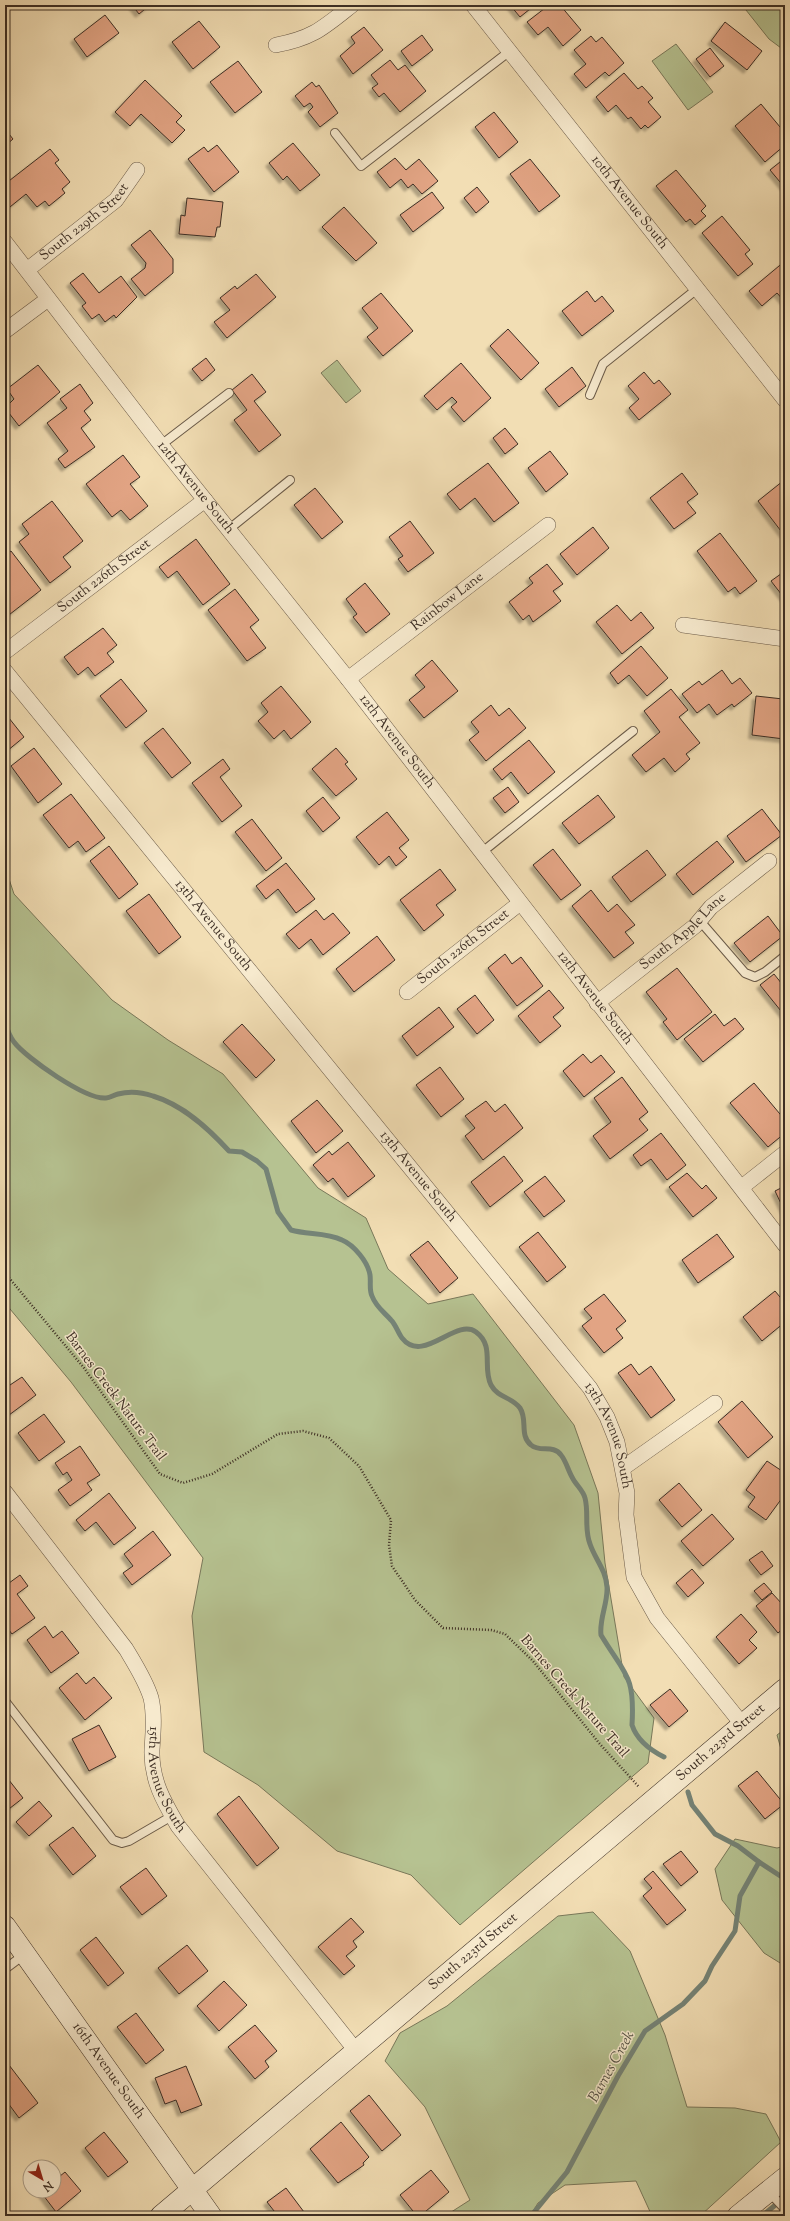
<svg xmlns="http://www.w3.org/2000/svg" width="790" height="2221" font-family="'Sorts Mill Goudy',serif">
<defs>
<filter id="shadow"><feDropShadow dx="-3.5" dy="3.5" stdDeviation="1" flood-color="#0004"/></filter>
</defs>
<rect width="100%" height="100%" fill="#f2deb4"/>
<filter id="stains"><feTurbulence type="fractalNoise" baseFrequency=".005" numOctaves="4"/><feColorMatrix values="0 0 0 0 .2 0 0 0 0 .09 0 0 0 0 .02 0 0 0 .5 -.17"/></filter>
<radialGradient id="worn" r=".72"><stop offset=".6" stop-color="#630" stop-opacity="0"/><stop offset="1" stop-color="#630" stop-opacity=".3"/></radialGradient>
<!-- green -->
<g fill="#b6c291" stroke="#79785a">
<polygon points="742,5 785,5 785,51 769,39"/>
<polygon points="676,44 713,92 688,110 652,61"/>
<polygon points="337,360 361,391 346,403 321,373"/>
<polygon points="5,867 14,894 112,1000 168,1040 223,1074 318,1188 366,1218 388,1269 428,1304 473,1294 574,1425 598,1493 605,1563 624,1677 654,1718 648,1763 460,1925 411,1875 337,1851 258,1785 204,1752 192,1616 203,1558 71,1382 5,1303"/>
<polygon points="785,1729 785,1763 777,1735"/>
<polygon points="735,1839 777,1848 785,1846 785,1966 764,1953 722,1900 715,1869"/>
<polygon points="593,1912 630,1951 665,2035 687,2107 735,2108 766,2114 781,2142 700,2216 652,2216 636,2181 565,2185 538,2203 530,2216 445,2216 470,2200 425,2107 385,2061 400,2033 447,2006 558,1916"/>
</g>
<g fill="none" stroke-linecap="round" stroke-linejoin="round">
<!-- stream -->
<g stroke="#758376" stroke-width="5">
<path d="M 5,1022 C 7,1029 9,1036 14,1042 C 26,1058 86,1100 106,1098 C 110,1098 114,1095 118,1094 C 130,1091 141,1092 153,1096 C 183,1105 208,1128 229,1151 L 242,1152 L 257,1161 L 266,1169 L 278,1212 L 291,1230 C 307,1235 326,1232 342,1240 C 354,1245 368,1262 370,1275 C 371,1282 369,1290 372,1296 C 376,1307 384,1312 391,1320 C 396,1325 398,1333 402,1338 C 423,1365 456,1317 476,1332 C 495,1346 482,1367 491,1385 C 498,1398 512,1397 520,1408 C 528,1420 519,1435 531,1445 C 540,1453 553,1444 561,1455 C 566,1461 568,1470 572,1477 C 575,1484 583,1490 585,1498 C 589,1513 584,1529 590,1544 C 595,1559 606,1570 607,1587 C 608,1603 599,1619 601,1635 C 625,1675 635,1674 632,1725 C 637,1740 650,1750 664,1757"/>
<polyline points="759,1862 785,1879"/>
<polyline points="531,2216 567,2172 618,2076 645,2031 683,2004 705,1981 712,1966 735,1931 740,1896 759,1862 738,1846 715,1834 692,1805 688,1792"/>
<polyline points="762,2216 785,2197"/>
</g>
</g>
<!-- building -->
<g fill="#e2a484" stroke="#3c2e24" filter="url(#shadow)">
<polygon points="132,5 150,5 139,14"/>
<polygon points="510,5 535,5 520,17"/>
<polygon points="549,5 560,5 581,30 563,46 548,27 538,35 527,22"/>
<polygon points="105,15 119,33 87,57 74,39"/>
<polygon points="199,21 220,47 193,69 172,42"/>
<polygon points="725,22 762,51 747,70 711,41"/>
<polygon points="364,27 383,50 353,74 340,56 355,43 351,37"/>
<polygon points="422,35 433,50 412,66 401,51"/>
<polygon points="591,36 596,42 602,37 624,63 609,76 605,72 586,88 574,74 586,64 574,50"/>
<polygon points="710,48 724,66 710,77 696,59"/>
<polygon points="390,60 398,70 405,65 426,91 400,112 384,93 379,97 372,88 378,84 371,75"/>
<polygon points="238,61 262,92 235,113 210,82"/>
<polygon points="624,73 638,89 642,86 653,98 648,102 661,117 648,128 645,125 641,129 631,117 628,119 616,105 608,112 596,97"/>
<polygon points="145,80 182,116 176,122 185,130 172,143 141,114 130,126 115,112"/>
<polygon points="312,82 316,87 319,85 338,113 320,127 308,112 313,107 310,103 304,107 295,96"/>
<polygon points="761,104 785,133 785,145 765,162 735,126"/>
<polygon points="494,112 518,142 499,158 475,127"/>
<polygon points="5,129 13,139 5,146"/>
<polygon points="293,143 320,175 300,191 287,176 283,180 269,163"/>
<polygon points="217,145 239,172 214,192 188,159 204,147 208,152"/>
<polygon points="50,149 59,160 55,163 70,182 62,189 65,193 49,206 45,201 37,207 26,194 5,211 5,184"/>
<polygon points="395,158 406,170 419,159 438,181 422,194 413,184 408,188 401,179 390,188 377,172"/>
<polygon points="785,158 785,188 770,170"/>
<polygon points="530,159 560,196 539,212 510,174"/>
<polygon points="676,170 706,206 701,211 706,216 695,225 690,219 686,222 656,186"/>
<polygon points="477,187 489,202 476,213 464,198"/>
<polygon points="432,192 444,208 413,232 400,215"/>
<polygon points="187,198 223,202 220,227 217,227 215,237 179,234 181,215 185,216"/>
<polygon points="344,207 377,243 356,261 322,227"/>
<polygon points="722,216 750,250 745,254 753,264 738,276 702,233"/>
<polygon points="150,230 173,259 173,273 145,296 131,279 145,268 146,263 131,245"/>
<polygon points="785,261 785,302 777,293 762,306 749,291"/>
<polygon points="83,273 99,293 121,276 137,297 116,318 114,315 105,322 99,314 92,319 82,306 86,303 70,283"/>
<polygon points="256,274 276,297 227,338 214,322 230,310 220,298 235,286 237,289"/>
<polygon points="587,291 595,302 602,296 614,311 582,336 562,311"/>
<polygon points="381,293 413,331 383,356 367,337 378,328 362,308"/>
<polygon points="508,329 539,363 521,380 490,346"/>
<polygon points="206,358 215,370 202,381 192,369"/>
<polygon points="461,363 491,398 464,422 451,407 457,402 452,397 437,410 424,396"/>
<polygon points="38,365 60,392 19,426 5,408 14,399 7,389"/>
<polygon points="572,367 586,386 559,407 545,389"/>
<polygon points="644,372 654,384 659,380 671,394 639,420 629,408 639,399 628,386"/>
<polygon points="252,374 266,392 254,401 281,435 259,452 234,420 247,410 232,390"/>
<polygon points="80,384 93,403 84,411 91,420 81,428 95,447 65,468 58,459 68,451 47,423 67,408 60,399"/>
<polygon points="505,428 518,444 505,454 493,438"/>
<polygon points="550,451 568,474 546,492 528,468"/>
<polygon points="123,455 140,477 130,484 148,506 130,520 121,510 112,517 86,484"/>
<polygon points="488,463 519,503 494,522 475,498 460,510 447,494"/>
<polygon points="682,473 698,494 687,502 696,513 674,529 650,498"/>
<polygon points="783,481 785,483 784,535 758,501"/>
<polygon points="315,488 343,522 322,539 294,505"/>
<polygon points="52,501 83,541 63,557 71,567 50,583 19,542 29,534 22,524"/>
<polygon points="410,521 434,553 408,572 398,559 403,556 389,537"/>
<polygon points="593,527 609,548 577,575 560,554"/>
<polygon points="720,533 757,581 740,594 735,587 728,592 697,551"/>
<polygon points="196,539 230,584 203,605 177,571 168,578 159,567"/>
<polygon points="11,551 41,590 5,618 5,555"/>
<polygon points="547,564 563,584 553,591 561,601 533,622 529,615 523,620 509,602 533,583 529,578"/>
<polygon points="785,571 785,599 771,581"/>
<polygon points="365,583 390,614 366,633 353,617 357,614 346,599"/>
<polygon points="235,589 259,620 250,627 266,648 247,661 208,610"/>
<polygon points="617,605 631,621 641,612 654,628 622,654 596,622"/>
<polygon points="103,628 117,645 107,653 114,662 95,676 88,667 78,675 64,657"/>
<polygon points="641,646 668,678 647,696 629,675 618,684 610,673"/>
<polygon points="432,660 458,691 424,718 409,700 425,687 415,675"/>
<polygon points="722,670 732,684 740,678 752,693 734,707 732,704 717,715 709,704 697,713 682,694 699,681 702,685"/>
<polygon points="121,679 147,711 126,728 100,696"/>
<polygon points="281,686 311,722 291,739 284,730 274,739 258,721 268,712 261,703"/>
<polygon points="671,689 688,710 679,717 700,743 686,754 690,759 675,772 664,758 646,772 632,755 660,732 644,711"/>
<polygon points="756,696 783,699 782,711 785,712 785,747 784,739 752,735"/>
<polygon points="491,705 499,716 509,708 526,728 486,761 469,740 479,732 471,722"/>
<polygon points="5,713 24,737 7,751 5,749"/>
<polygon points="163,728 191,763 172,778 144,743"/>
<polygon points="529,740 555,772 528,794 511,772 502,780 493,769"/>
<polygon points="34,748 62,784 38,803 11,766"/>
<polygon points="336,748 348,762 345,764 357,779 336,796 312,769"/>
<polygon points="223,759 230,769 220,777 242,806 222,822 192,783"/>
<polygon points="508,787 519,802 505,813 493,798"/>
<polygon points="71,794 105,838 86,852 78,841 69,848 43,815"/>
<polygon points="598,795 615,817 579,844 562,823"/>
<polygon points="323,797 340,818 323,832 306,811"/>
<polygon points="762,809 782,835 746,862 727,836"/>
<polygon points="387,812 409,840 399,848 407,857 396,866 389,856 379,865 356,837"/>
<polygon points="252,819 282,858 266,871 235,832"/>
<polygon points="717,841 734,862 693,895 676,874"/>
<polygon points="109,846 138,884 119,899 90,861"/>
<polygon points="553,849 581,885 561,900 533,865"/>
<polygon points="647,850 666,875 631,902 612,877"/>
<polygon points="286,863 315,899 296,913 278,889 266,899 256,886"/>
<polygon points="440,869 456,890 436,905 444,915 424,931 400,900"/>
<polygon points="591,890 608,912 617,904 635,925 625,932 634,943 614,958 572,906"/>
<polygon points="149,894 181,937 159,954 126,911"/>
<polygon points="316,910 324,920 333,913 350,933 323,955 311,939 299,949 286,934"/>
<polygon points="768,916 783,936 750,962 734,943"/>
<polygon points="377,936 395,960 354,992 336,969"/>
<polygon points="505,954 512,964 521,957 543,986 517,1006 488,968"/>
<polygon points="677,968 712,1012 677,1040 663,1022 667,1019 646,992"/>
<polygon points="774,974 782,984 785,982 785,1016 760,985"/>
<polygon points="549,990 564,1008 553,1017 561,1026 540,1043 518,1016"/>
<polygon points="475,995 494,1020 477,1034 457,1009"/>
<polygon points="439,1007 454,1027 417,1056 402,1036"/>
<polygon points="715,1014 724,1026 735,1018 744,1029 703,1062 684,1039"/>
<polygon points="242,1024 275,1060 256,1078 223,1042"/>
<polygon points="583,1054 591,1063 601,1055 615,1072 584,1097 563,1071"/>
<polygon points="440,1067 464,1099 441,1117 416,1085"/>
<polygon points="622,1077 648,1112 639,1119 648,1130 610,1159 593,1136 611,1122 594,1098"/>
<polygon points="754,1083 785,1120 785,1133 768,1147 730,1103"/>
<polygon points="317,1100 343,1131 316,1153 291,1121"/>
<polygon points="486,1101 495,1112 505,1104 523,1128 483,1160 465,1136 475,1128 465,1116"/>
<polygon points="661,1133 686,1165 667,1180 651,1159 641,1166 633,1155"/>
<polygon points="348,1142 375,1176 348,1197 333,1178 328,1182 313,1165 329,1151 332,1155"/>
<polygon points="504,1156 523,1181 490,1207 471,1182"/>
<polygon points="687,1173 702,1189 706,1185 717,1198 693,1217 669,1187"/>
<polygon points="545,1176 565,1201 544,1217 524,1192"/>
<polygon points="785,1186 785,1212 775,1191"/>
<polygon points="538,1232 566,1267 547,1282 519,1247"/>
<polygon points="717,1234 734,1257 698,1283 682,1260"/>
<polygon points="428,1241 458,1278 440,1293 410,1255"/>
<polygon points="775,1291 785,1303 785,1322 762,1341 743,1317"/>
<polygon points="604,1294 626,1321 616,1329 623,1338 604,1353 582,1326 592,1318 584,1309"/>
<polygon points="631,1364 639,1375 651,1366 675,1400 651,1418 618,1373"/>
<polygon points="22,1377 36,1395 5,1418 5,1379 10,1385"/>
<polygon points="742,1401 773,1437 748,1458 718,1422"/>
<polygon points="44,1414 65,1442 39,1461 18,1433"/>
<polygon points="80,1446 100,1475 87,1483 92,1490 70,1506 58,1490 72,1480 67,1472 63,1475 55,1463"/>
<polygon points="767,1461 785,1473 785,1494 766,1520 748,1507 755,1497 746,1490"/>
<polygon points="679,1483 702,1510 682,1527 659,1500"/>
<polygon points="109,1493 136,1528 114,1545 96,1522 85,1531 76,1520"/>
<polygon points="712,1514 734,1539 703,1566 681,1541"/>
<polygon points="153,1531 171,1555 132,1585 123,1573 133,1566 124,1554"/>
<polygon points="762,1551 773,1566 761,1575 749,1560"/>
<polygon points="692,1569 704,1583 688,1597 676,1583"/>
<polygon points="20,1575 28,1586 17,1594 35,1618 12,1634 5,1625 5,1586"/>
<polygon points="764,1583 772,1592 762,1600 754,1591"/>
<polygon points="772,1593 783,1605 785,1603 785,1627 778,1633 756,1606"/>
<polygon points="741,1614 757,1632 749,1640 757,1648 739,1664 716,1637"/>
<polygon points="45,1626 53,1638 62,1631 79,1653 51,1673 27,1640"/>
<polygon points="77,1673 86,1684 94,1677 112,1698 85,1720 59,1688"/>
<polygon points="670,1689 688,1711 669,1727 650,1705"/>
<polygon points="99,1725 116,1757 89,1771 72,1739"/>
<polygon points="757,1771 784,1804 765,1819 738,1786"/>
<polygon points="5,1775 23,1798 5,1812"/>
<polygon points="239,1796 279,1848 257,1866 217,1814"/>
<polygon points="39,1801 52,1816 29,1836 16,1822"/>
<polygon points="73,1827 96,1856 73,1875 49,1845"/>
<polygon points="681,1851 698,1872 681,1886 663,1864"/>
<polygon points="146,1868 167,1896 142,1915 120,1887"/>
<polygon points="653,1871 686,1910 667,1925 643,1896 652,1888 644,1879"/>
<polygon points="351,1918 364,1932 353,1941 357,1947 346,1956 355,1966 344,1975 318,1947"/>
<polygon points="96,1937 124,1973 108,1986 80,1950"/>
<polygon points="187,1945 208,1971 179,1994 158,1968"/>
<polygon points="224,1981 247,2005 219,2031 197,2006"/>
<polygon points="136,2013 164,2050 146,2064 117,2027"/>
<polygon points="255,2025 277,2051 265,2061 269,2067 255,2079 228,2047"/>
<polygon points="9,2065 38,2103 19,2118 8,2103 5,2105 5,2068"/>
<polygon points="186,2066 202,2105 181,2113 176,2100 165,2104 155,2078"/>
<polygon points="369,2095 401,2135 382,2151 350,2111"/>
<polygon points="341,2122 369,2157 363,2163 364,2165 338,2183 310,2149"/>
<polygon points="104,2132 128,2162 108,2177 85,2148"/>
<polygon points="431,2170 449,2192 420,2216 417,2216 400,2195"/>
<polygon points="65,2172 81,2191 56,2212 40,2191 54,2191 54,2181"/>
<polygon points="286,2188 307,2216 278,2216 267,2202"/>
</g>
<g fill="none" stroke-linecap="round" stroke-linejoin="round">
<defs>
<g id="lane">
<polyline points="335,133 361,166 510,51"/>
<polyline points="590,395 603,364 697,289"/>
<polyline points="161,445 229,393"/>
<polyline points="228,530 290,480"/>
<polyline points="481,853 633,731"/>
<polyline points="700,921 745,973 755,977 765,972 785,956"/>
<polyline points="5,1701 113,1840 122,1843 129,1841 172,1816"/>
<polyline points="5,1969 25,1954"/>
<polyline points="769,2192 785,2209"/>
</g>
<g id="street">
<path id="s1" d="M 473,5 L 785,400"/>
<path d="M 276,45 C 313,38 323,28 352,5"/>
<path id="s2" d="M 5,242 L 161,445 L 348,679 L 785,1245"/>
<path id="s3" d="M 27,270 L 116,200 L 137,170"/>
<polyline points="5,331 48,299"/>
<polyline points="683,625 785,639"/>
<path id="s4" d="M 5,652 L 205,500"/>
<path id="s5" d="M 5,671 L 590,1388 L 607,1417 L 617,1442 L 627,1493 L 626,1515 L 634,1577 L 657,1618 L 742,1724"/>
<path id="s6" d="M 348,679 L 548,525"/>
<path id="s7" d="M 407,992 L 520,903"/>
<path id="s8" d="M 597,1003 L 695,926 L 711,907 L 769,861"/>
<polyline points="742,1187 785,1153"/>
<polyline points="623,1468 715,1403"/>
<path id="s9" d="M 5,1492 L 126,1649 C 135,1664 146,1681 151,1698 C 155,1715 153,1733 152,1750 C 151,1780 164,1802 178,1826 L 357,2052"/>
</g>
<g id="secondary">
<path id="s10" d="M 5,1926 L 211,2216"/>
<path id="s11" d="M 161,2216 L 785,1689"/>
<polyline points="738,2216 785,2178"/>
</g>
</defs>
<!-- lane casing -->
<use href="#lane" stroke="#6a5a48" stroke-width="10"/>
<!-- street casing -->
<use href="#street" stroke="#6a5a48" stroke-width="16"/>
<!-- secondary casing -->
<use href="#secondary" stroke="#3c2e24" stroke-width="22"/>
<!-- path -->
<polyline stroke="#3c2e24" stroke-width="2.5" stroke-dasharray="1 2" stroke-linecap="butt" points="5,1273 84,1368 160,1474 183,1483 212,1474 278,1434 303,1431 329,1438 359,1466 391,1520 389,1545 392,1566 415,1600 443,1628 491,1630 505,1634 533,1661 599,1743 639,1787"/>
<!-- lane -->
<use href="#lane" stroke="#f7eace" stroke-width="8"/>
<!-- street -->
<use href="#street" stroke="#f7eace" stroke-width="15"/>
<!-- secondary -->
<use href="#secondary" stroke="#f7eace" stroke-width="21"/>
</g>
<g text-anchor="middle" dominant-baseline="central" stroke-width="3" stroke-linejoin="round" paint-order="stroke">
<!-- street labels -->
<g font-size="14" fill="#3c2e24" stroke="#f7eace">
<text stroke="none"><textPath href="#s1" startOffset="252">10th Avenue South</textPath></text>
<text stroke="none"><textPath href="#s3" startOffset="75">South 229th Street</textPath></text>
<text stroke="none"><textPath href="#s2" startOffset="311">12th Avenue South</textPath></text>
<text stroke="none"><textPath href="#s4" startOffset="125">South 226th Street</textPath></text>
<text stroke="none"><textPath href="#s6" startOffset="126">Rainbow Lane</textPath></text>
<text stroke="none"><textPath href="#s2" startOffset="635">12th Avenue South</textPath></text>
<text stroke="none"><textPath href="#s5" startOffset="329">13th Avenue South</textPath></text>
<text stroke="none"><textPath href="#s8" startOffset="112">South Apple Lane</textPath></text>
<text stroke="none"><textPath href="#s7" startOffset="72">South 226th Street</textPath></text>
<text stroke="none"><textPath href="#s2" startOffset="959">12th Avenue South</textPath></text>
<text stroke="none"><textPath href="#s5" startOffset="653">13th Avenue South</textPath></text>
<text transform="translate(115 1397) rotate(53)">Barnes Creek Nature Trail</text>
<text stroke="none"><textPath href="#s5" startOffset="977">13th Avenue South</textPath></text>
<text transform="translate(574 1697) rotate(49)">Barnes Creek Nature Trail</text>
<text stroke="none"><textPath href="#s11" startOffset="733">South 223rd Street</textPath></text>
<text stroke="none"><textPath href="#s9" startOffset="338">15th Avenue South</textPath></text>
<text stroke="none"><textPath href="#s11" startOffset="409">South 223rd Street</textPath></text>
<text stroke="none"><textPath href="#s10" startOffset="178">16th Avenue South</textPath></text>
</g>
<!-- water labels -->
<g font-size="15" font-style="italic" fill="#545246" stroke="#f7eace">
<text transform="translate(612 2067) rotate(-61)">Barnes Creek</text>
</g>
</g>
<!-- margin -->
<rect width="790" height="2221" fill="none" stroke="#f2deb4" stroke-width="20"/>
<rect x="6" y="6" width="778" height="2209" fill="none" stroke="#3c2e24" stroke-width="2"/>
<rect x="10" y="10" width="770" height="2201" fill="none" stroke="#3c2e24"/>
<!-- north arrow -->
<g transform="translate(42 2179) rotate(142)"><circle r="19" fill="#f7eace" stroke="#ac9f8a"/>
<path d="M0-3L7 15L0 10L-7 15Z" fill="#8f2418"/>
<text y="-6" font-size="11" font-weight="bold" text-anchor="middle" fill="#3c2e24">N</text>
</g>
<rect width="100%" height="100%" filter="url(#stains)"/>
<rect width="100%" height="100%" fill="url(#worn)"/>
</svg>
